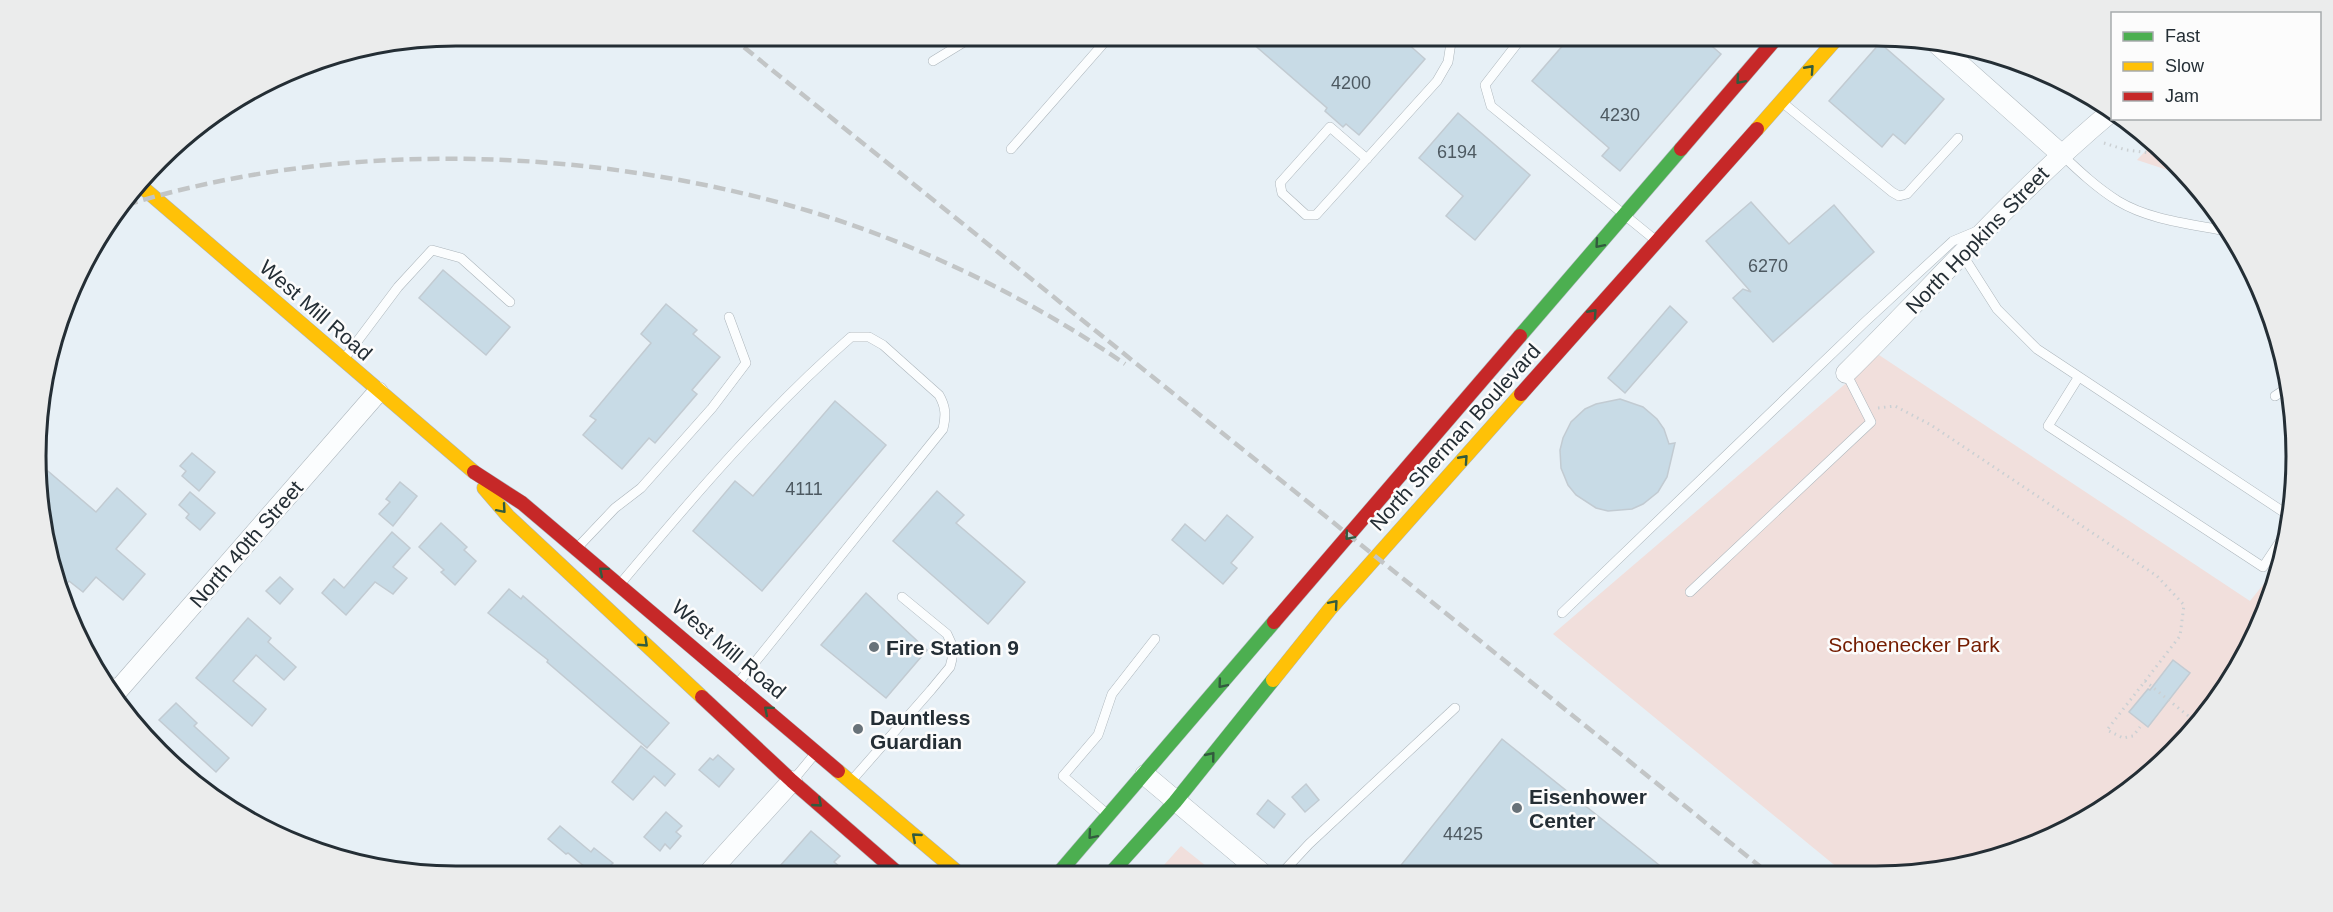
<svg xmlns="http://www.w3.org/2000/svg" width="2333" height="912" font-family="Helvetica,sans-serif">
<rect width="100%" height="100%" fill="#e7f0f6"/>
<!-- green -->
<g fill="#f1dfdc">
<polygon points="2154,142 2192,178 2137,160"/>
<polygon points="1879,355 2250,601 2283,560 2226,689 2154,772 2062,833 1932,872 1844,873 1553,634"/>
<polygon points="1181,846 1216,874 1156,874"/>
</g>
<!-- building -->
<g fill="#c8dbe6" stroke="#c2cbd2" stroke-width="1.5">
<polygon points="1244,36 1413,36 1407,43 1425,59 1359,135 1346,124 1343,127 1325,111 1327,108"/>
<polygon points="1571,36 1661,36 1671,45 1676,40 1680,43 1686,36 1700,36 1721,54 1620,171 1602,156 1609,148 1532,81"/>
<polygon points="1880,43 1944,99 1905,144 1893,134 1882,147 1829,101"/>
<polygon points="1458,113 1530,175 1475,240 1446,216 1463,196 1419,158"/>
<polygon points="1751,202 1789,244 1834,205 1874,252 1773,342 1733,298 1743,289 1751,292 1706,241"/>
<polygon points="443,270 510,327 486,355 419,298"/>
<polygon points="666,304 697,330 693,334 720,357 692,390 697,394 655,443 649,438 622,469 583,435 596,420 590,416 651,343 641,334"/>
<polygon points="1670,306 1687,322 1625,393 1608,378"/>
<polygon points="1620,399 1643,407 1657,419 1664,429 1669,444 1675,443 1667,477 1658,492 1643,504 1632,509 1608,511 1596,508 1576,495 1568,485 1561,468 1560,450 1563,438 1571,422 1585,409 1596,404"/>
<polygon points="835,401 886,445 762,591 693,531 735,481 753,496"/>
<polygon points="192,453 215,472 199,491 182,476 186,471 180,466"/>
<polygon points="42,466 96,512 117,488 146,514 116,549 145,574 123,600 96,577 83,592 69,581 60,591 44,538"/>
<polygon points="400,482 417,496 393,526 379,514 390,502 386,499"/>
<polygon points="937,491 964,515 956,523 1025,582 988,624 893,541"/>
<polygon points="190,492 215,513 200,530 186,518 189,514 179,505"/>
<polygon points="1227,515 1253,537 1231,563 1237,568 1223,584 1172,540 1185,524 1205,541"/>
<polygon points="441,523 467,547 464,550 476,561 455,585 441,572 444,570 419,547"/>
<polygon points="392,532 410,548 393,567 407,578 393,594 375,582 346,615 322,593 334,579 344,588"/>
<polygon points="280,577 293,589 280,604 266,591"/>
<polygon points="509,589 521,599 523,596 669,723 647,748 547,662 548,660 488,613"/>
<polygon points="866,593 927,650 886,698 821,645"/>
<polygon points="248,618 271,638 268,642 296,667 284,680 256,655 233,681 266,709 252,726 196,678"/>
<polygon points="2173,660 2190,673 2148,727 2129,712 2148,689 2150,690"/>
<polygon points="176,703 197,723 194,726 229,758 216,772 159,720"/>
<polygon points="1502,739 1669,873 1394,874"/>
<polygon points="641,746 675,774 665,786 654,776 633,800 612,782"/>
<polygon points="718,755 734,769 719,787 699,770 710,758 713,760"/>
<polygon points="1306,784 1319,800 1305,812 1292,797"/>
<polygon points="1268,800 1285,814 1274,828 1257,814"/>
<polygon points="666,812 682,826 676,832 681,836 670,849 665,844 660,851 644,837"/>
<polygon points="560,826 591,852 594,848 613,863 611,865 624,876 596,876 568,853 566,854 548,839"/>
<polygon points="811,831 840,856 834,862 850,875 772,875"/>
</g>
<g fill="none" stroke-linecap="round" stroke-linejoin="round">
<defs>
<g id="lane">
<polyline points="1523,36 1485,85 1491,106 1654,239"/>
<polyline points="933,61 974,36"/>
<polyline points="1783,103 1892,192 1899,196 1907,194 1958,138"/>
<polyline points="1011,149 1110,36"/>
<path d="M 2061,154 C 2079,171 2097,188 2118,201 C 2151,221 2194,224 2231,232"/>
<polyline points="1367,159 1330,127 1280,183 1282,193 1306,215 1316,215 1437,81 1448,62 1452,36"/>
<polyline points="1962,254 1997,309 2037,349 2291,517"/>
<polyline points="344,359 398,287 432,250 461,258 510,302"/>
<polyline points="2078,378 2048,426 2263,567 2289,528"/>
<polyline points="2275,396 2290,386"/>
<polyline points="578,547 615,508 641,488 712,408 746,363 729,317"/>
<path d="M 621,583 C 693,497 766,411 851,337 L 869,337 L 883,345 L 939,395 C 946,407 946,416 943,429 L 739,682"/>
<polyline points="1690,592 1871,422 1846,373"/>
<polyline points="1562,613 1865,322 1953,241 1977,231"/>
<polyline points="96,669 120,689"/>
<polyline points="794,779 814,755"/>
<polyline points="853,779 931,690 950,667 952,659 952,645 947,634 902,597"/>
<polyline points="1107,814 1063,776 1098,735 1112,694 1155,639"/>
<polyline points="1281,874 1309,844 1455,708"/>
</g>
<g id="street">
<polyline points="1937,44 2061,154"/>
<path d="M 1846,373 C 1935,285 2016,191 2112,111"/>
<polyline points="113,696 378,392"/>
<polyline points="1145,775 1263,874"/>
<polyline points="707,875 792,781"/>
</g>
<g id="fast">
<polyline points="1520,336 1681,149"/>
<polyline points="1110,874 1175,802 1273,680"/>
<polyline points="1057,875 1274,622"/>
</g>
<g id="slow">
<polyline points="1757,129 1839,36"/>
<polyline points="141,186 474,472"/>
<polyline points="484,488 508,516 702,697"/>
<polyline points="1273,680 1330,609 1521,394"/>
<polyline points="838,771 961,875"/>
</g>
<g id="jam">
<polyline points="1681,149 1778,36"/>
<polyline points="1521,394 1757,129"/>
<polyline points="474,472 522,503 838,771"/>
<polyline points="1274,622 1520,336"/>
<polyline points="702,697 792,781 900,875"/>
</g>
</defs>
<!-- lane casing -->
<use href="#lane" stroke="#acb5bb" stroke-width="10"/>
<!-- street casing -->
<use href="#street" stroke="#acb5bb" stroke-width="21"/>
<!-- fast casing -->
<use href="#fast" stroke="#acb5bb" stroke-width="15"/>
<!-- slow casing -->
<use href="#slow" stroke="#acb5bb" stroke-width="15"/>
<!-- jam casing -->
<use href="#jam" stroke="#acb5bb" stroke-width="15"/>
<!-- path -->
<g stroke="#cbd0d3" stroke-width="3" stroke-dasharray="1.5 4.5" stroke-linecap="butt">
<polyline points="2104,143 2126,150 2167,155"/>
<polyline points="1878,408 1895,406 1931,425 2157,576 2184,605 2180,636 2107,730 2123,738 2133,736 2140,727"/>
<polyline points="2145,681 2197,723"/>
</g>
<!-- lane -->
<use href="#lane" stroke="#fbfdfe" stroke-width="9"/>
<!-- street -->
<use href="#street" stroke="#fbfdfe" stroke-width="20"/>
<!-- fast -->
<use href="#fast" stroke="#4caf50" stroke-width="14"/>
<!-- slow -->
<use href="#slow" stroke="#ffc107" stroke-width="14"/>
<!-- jam -->
<use href="#jam" stroke="#c62828" stroke-width="14"/>
<!-- rail -->
<g stroke="#c2c5c6" stroke-width="4.5" stroke-dasharray="12 6" stroke-linecap="butt">
<polyline points="730,36 1768,873"/>
<path d="M 126,205 C 343,138 593,147 809,211 C 919,244 1031,299 1125,364"/>
</g>
</g>
<!-- one-way arrows -->
<defs><path id="oneway-chevron" d="M-2-3.5L2.5 0L-2 3.5" fill="none" stroke-width="1.6" stroke-linecap="round" stroke-linejoin="round" transform="scale(1.5)"/></defs>
<g stroke="#325b3e">
<use href="#oneway-chevron" transform="translate(1810 69) rotate(-48)"/>
<use href="#oneway-chevron" transform="translate(1740 80) rotate(131)"/>
<use href="#oneway-chevron" transform="translate(1599 244) rotate(131)"/>
<use href="#oneway-chevron" transform="translate(1593 313) rotate(-48)"/>
<use href="#oneway-chevron" transform="translate(1464 459) rotate(-48)"/>
<use href="#oneway-chevron" transform="translate(502 509) rotate(49)"/>
<use href="#oneway-chevron" transform="translate(1349 536) rotate(130)"/>
<use href="#oneway-chevron" transform="translate(603 571) rotate(-140)"/>
<use href="#oneway-chevron" transform="translate(1334 604) rotate(-49)"/>
<use href="#oneway-chevron" transform="translate(644 643) rotate(43)"/>
<use href="#oneway-chevron" transform="translate(1222 684) rotate(130)"/>
<use href="#oneway-chevron" transform="translate(768 710) rotate(-140)"/>
<use href="#oneway-chevron" transform="translate(1211 756) rotate(-51)"/>
<use href="#oneway-chevron" transform="translate(818 803) rotate(41)"/>
<use href="#oneway-chevron" transform="translate(1092 835) rotate(131)"/>
<use href="#oneway-chevron" transform="translate(916 837) rotate(-139)"/>
</g>
<!-- markers -->
<g fill="#687279" stroke="#fcfcfc" stroke-width="2">
<circle cx="874" cy="647" r="6"/>
<circle cx="858" cy="729" r="6"/>
<circle cx="1517" cy="808" r="6"/>
</g>
<g text-anchor="middle" dominant-baseline="central" stroke-width="5" stroke-linejoin="round" paint-order="stroke">
<!-- number labels -->
<g font-size="18" fill="#4d5961">
<text x="1351" y="83">4200</text>
<text x="1620" y="115">4230</text>
<text x="1457" y="152">6194</text>
<text x="1768" y="266">6270</text>
<text x="804" y="489">4111</text>
<text x="1463" y="834">4425</text>
</g>
<!-- street labels -->
<g font-size="21" fill="#242e35" stroke="#fcfcfc">
<text transform="translate(1977 240) rotate(-46)">North Hopkins Street</text>
<text transform="translate(316 310) rotate(41)">West Mill Road</text>
<text transform="translate(1455 437) rotate(-48)">North Sherman Boulevard</text>
<text transform="translate(246 544) rotate(-49)">North 40th Street</text>
<text transform="translate(729 649) rotate(40)">West Mill Road</text>
</g>
<!-- park labels -->
<g font-size="21" fill="#741c00" stroke="#fcfcfc">
<text x="1914" y="644">Schoenecker Park</text>
</g>
<!-- poi labels -->
<g font-size="21" font-weight="bold" fill="#242e35" stroke="#fcfcfc" text-anchor="start">
<text x="886" y="647">Fire Station 9</text>
<text x="870" y="717">Dauntless<tspan x="870" dy="24">Guardian</tspan></text>
<text x="1529" y="796">Eisenhower<tspan x="1529" dy="24">Center</tspan></text>
</g>
</g>
<!-- crop -->
<path d="M0 0H2333V912H0ZM456 46H1876A410 410 0 0 1 2286 456V456A410 410 0 0 1 1876 866H456A410 410 0 0 1 46 456V456A410 410 0 0 1 456 46Z" fill="#ebecec" fill-rule="evenodd"/>
<path fill="none" stroke="#242e35" stroke-width="3" d="M456 46H1876A410 410 0 0 1 2286 456V456A410 410 0 0 1 1876 866H456A410 410 0 0 1 46 456V456A410 410 0 0 1 456 46Z"/>
<!-- legend -->
<rect x="2111" y="12" width="210" height="108" fill="#fcfcfc" stroke="#a6aaac" stroke-width="1.5"/>
<rect x="2123" y="32" width="30" height="9" fill="#4caf50" stroke="#a6aaac" stroke-width="1.5"/>
<text x="2165" y="42" font-size="18" fill="#242e35">Fast</text>
<rect x="2123" y="62" width="30" height="9" fill="#ffc107" stroke="#a6aaac" stroke-width="1.5"/>
<text x="2165" y="72" font-size="18" fill="#242e35">Slow</text>
<rect x="2123" y="92" width="30" height="9" fill="#c62828" stroke="#a6aaac" stroke-width="1.5"/>
<text x="2165" y="102" font-size="18" fill="#242e35">Jam</text>
</svg>
